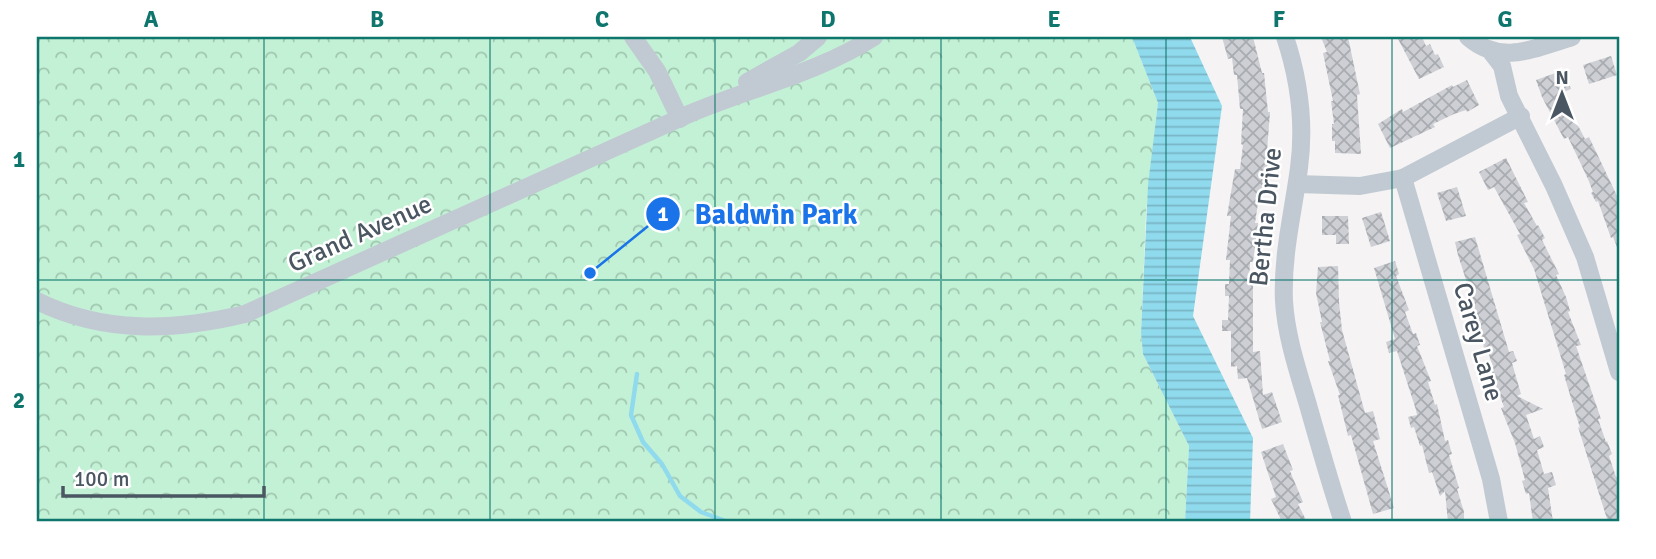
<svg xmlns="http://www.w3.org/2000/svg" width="1656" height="559" font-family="Signika,sans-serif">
<defs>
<pattern id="park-crowns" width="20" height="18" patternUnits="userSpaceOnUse" patternTransform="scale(1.75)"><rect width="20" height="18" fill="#c3f1d5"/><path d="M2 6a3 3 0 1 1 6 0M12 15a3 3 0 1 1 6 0" fill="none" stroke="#a0c6b0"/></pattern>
<pattern id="water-rules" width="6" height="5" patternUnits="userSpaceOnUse" patternTransform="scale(1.75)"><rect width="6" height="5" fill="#90daee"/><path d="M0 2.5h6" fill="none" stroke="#78b4c4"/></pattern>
<pattern id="building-cross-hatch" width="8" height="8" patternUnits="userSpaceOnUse" patternTransform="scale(1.75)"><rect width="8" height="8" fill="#cdcfd5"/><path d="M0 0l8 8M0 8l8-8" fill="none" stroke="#a8abb0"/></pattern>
</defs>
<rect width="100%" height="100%" fill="#f5f3f3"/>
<!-- park -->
<polygon fill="url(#park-crowns)" points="37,37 1132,37 1158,103 1146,213 1141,333 1143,354 1189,446 1185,522 37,522"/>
<!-- water -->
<polygon fill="url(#water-rules)" points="1132,37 1190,37 1222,106 1193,316 1253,438 1250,522 1185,522 1189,446 1143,354 1141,333 1148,185 1158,103"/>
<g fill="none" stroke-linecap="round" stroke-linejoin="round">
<!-- stream -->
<polyline stroke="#90daee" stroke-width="4.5" points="637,374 631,415 643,442 662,464 680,496 701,512 728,522"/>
</g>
<!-- building -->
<g fill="url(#building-cross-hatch)">
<polygon points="1222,37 1253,37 1262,73 1264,73 1268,112 1270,112 1267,151 1270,151 1261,203 1258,203 1255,223 1258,223 1253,262 1250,262 1249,283 1253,283 1253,352 1260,351 1263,395 1272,392 1282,422 1262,429 1247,378 1238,379 1237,366 1231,367 1231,331 1222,331 1222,320 1228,320 1229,296 1225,296 1225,284 1229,284 1230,260 1226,260 1231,216 1227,216 1235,169 1240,169 1243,145 1241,144 1243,109 1240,109 1237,75 1234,75 1232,58 1228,59"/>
<polygon points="1321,37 1348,37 1360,94 1357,95 1361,154 1335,153 1335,141 1332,141 1332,124 1334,124 1331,101 1333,101 1323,53 1327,52"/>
<polygon points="1397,37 1422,37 1426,46 1430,44 1435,55 1438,54 1444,67 1419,79"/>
<polygon points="1611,56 1617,75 1589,84 1583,65"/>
<polygon points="1564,70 1571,89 1561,93 1585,139 1589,137 1619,200 1619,252 1613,237 1611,238 1598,201 1596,202 1591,193 1593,192 1588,179 1568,137 1564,139 1542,97 1536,80"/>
<polygon points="1467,80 1479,105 1467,112 1466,110 1454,114 1433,124 1435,127 1390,148 1378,124 1402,109 1403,112 1452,85 1453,87"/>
<polygon points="1506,158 1528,202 1524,203 1537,226 1538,225 1545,238 1542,240 1559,274 1556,275 1566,297 1570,311 1568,312 1581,345 1576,346 1601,419 1598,419 1606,442 1607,441 1612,454 1609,456 1616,477 1619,476 1619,522 1608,522 1578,427 1580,428 1564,375 1566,374 1534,269 1517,235 1520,234 1494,187 1488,190 1479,172"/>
<polygon points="1457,187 1466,216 1446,221 1437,193"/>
<polygon points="1381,212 1390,241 1371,247 1362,218"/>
<polygon points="1322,216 1348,216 1349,244 1336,244 1336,235 1322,235"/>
<polygon points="1475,237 1509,352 1513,351 1517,361 1512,363 1521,394 1517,396 1543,409 1526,415 1534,439 1540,436 1544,447 1537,450 1544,474 1552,472 1556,485 1548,488 1553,522 1533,522 1529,493 1526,494 1522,481 1525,480 1515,443 1506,421 1501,408 1504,407 1491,372 1494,371 1487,348 1484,348 1475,308 1458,255 1455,242"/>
<polygon points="1395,261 1399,274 1396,276 1409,310 1405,312 1413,334 1416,333 1420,345 1417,346 1431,381 1428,382 1435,405 1437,404 1445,441 1448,440 1452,454 1449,455 1459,488 1457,489 1464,512 1464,522 1448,522 1445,491 1440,496 1432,472 1429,473 1422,445 1420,446 1414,427 1411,428 1408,417 1417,415 1416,410 1397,351 1389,353 1386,342 1395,339 1374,268"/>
<polygon points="1338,266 1339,302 1342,330 1365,413 1373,411 1380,439 1373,441 1394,508 1373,514 1351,435 1348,436 1338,395 1340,395 1328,361 1330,361 1320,322 1322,322 1316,293 1318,267"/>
<polygon points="1283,444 1293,470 1290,471 1303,502 1298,504 1307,522 1282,522 1271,499 1276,497 1261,452"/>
</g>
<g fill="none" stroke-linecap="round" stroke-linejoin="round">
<!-- minor -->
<g stroke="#c1cad2" stroke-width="18">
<polyline points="633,37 657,71 680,119"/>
<path d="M 1285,37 C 1299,79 1305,123 1299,168 C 1293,213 1282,255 1284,301 C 1286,336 1298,371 1308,405 C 1319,444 1330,483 1343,522"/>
<path d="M 1468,37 C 1501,66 1535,48 1572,37"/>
<polyline points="1492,53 1502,66 1509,96 1554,186 1585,257 1619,372"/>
<polyline points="747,82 799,53 818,37"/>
<polyline points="1403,178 1491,479 1499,522"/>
<polyline points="1297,184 1360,186 1403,178 1521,116"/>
<path d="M 37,301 C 104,334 174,331 245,314 C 393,248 540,180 689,114 C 750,88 818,73 874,37"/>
</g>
</g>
<!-- grid -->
<path fill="none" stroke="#0f766e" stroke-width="2" stroke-opacity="0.55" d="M 264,37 L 264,522M 490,37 L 490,522M 715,37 L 715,522M 941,37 L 941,522M 1166,37 L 1166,522M 1392,37 L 1392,522M 37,280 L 1619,280"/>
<g text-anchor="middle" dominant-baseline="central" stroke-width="5" stroke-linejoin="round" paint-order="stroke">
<!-- street labels -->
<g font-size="26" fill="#4a5661" stroke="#fff">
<text transform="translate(1266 217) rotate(-84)">Bertha Drive</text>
<text transform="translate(360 234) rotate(-24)">Grand Avenue</text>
<text transform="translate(1478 342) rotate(74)">Carey Lane</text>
</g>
</g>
<!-- callouts -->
<path fill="none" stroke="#1a73e8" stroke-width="2.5" d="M590 273L663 214"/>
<g fill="#1a73e8" stroke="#fff" stroke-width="2.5">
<circle cx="590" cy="273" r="7"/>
<circle cx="663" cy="214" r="18"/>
</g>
<g font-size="21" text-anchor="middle" font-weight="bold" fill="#fff">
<text x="663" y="221">1</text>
</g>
<g font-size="28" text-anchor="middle" font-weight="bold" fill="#1a73e8" stroke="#fff" stroke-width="5" stroke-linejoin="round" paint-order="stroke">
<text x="776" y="224">Baldwin Park</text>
</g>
<!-- border -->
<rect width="1656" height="559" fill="none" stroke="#ffffff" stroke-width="77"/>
<!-- north arrow -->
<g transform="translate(1562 94)" stroke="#ffffff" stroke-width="5" paint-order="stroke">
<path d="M0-5L12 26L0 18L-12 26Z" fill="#4a5661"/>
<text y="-10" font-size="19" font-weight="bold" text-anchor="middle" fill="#4a5661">N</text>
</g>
<!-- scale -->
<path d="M63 486v10h201v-10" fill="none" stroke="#4a5661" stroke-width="3.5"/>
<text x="74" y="486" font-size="21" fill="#4a5661" stroke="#ffffff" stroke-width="5" paint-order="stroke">100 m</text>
<rect x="38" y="38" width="1580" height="482" fill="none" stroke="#0f766e" stroke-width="2.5"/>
<g font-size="23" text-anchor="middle" font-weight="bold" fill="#0f766e">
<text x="151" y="27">A</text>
<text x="377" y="27">B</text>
<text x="602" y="27">C</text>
<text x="828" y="27">D</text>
<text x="1054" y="27">E</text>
<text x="1279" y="27">F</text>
<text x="1505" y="27">G</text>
<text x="19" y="167">1</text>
<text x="19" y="408">2</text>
</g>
</svg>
